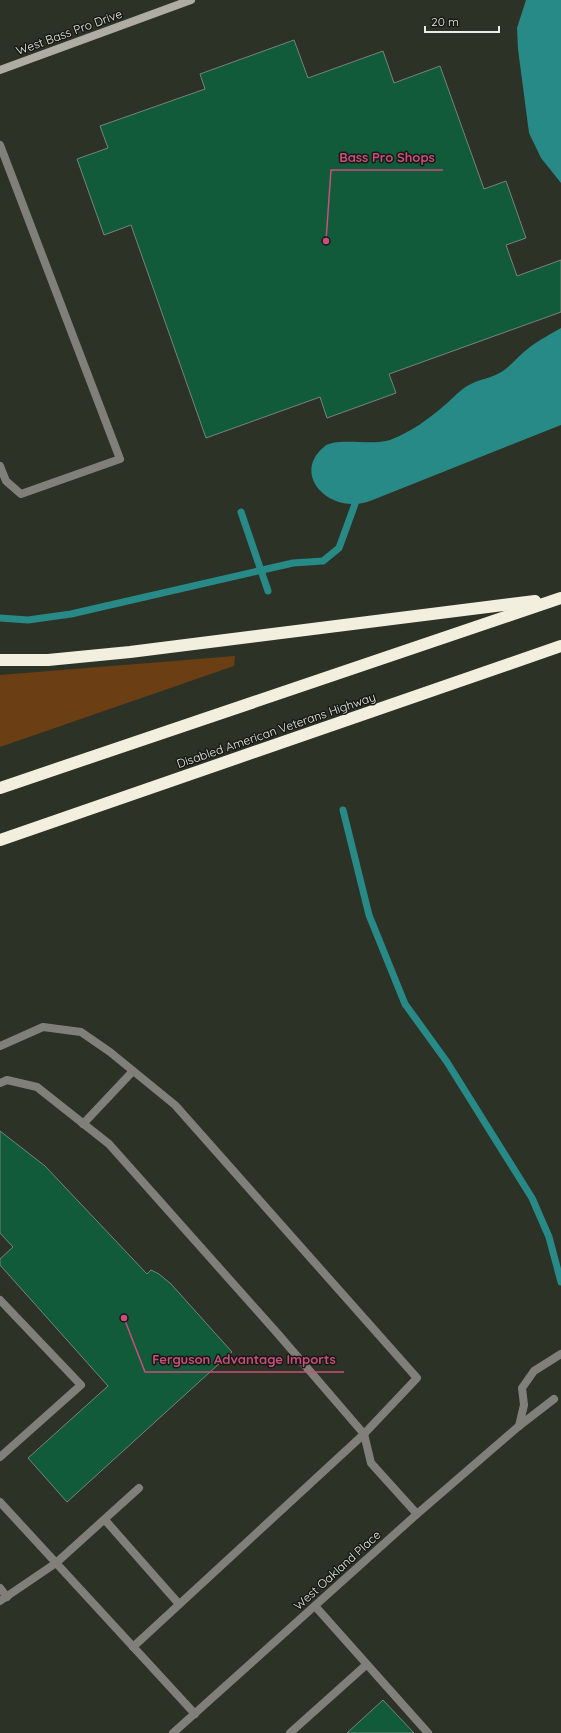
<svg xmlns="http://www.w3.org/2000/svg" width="561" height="1733" font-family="Quicksand,sans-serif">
<rect width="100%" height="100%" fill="#2d3227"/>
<!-- green -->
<polygon fill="#6b3e14" points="235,656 234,666 0,747 0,675"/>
<!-- water -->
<g fill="#288a87">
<polygon points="526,0 561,0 561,183 541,158 529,133 518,49 517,28"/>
<path d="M 561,328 L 561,425 L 370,501 C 366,502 360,504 355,504 C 323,506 293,472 325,446 C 337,437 372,446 390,440 C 411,432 429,419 446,404 C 453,398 461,389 469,385 C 479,379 493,378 503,371 C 513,364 520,354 530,347 C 539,340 551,334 561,328 Z"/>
</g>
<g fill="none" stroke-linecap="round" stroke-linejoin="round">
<!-- stream -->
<g stroke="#288a87" stroke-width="7">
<polyline points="241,512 268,591"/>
<polyline points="0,618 28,620 71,614 293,563 323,561 339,548 355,504"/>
<polyline points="343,810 369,915 405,1004 447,1062 532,1198 549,1237 561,1282"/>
</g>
</g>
<!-- building -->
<g fill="#115a3a" stroke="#76847b">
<polygon points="294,40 308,78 383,51 394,83 440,66 484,189 506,181 526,238 506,245 517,276 561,260 561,312 389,374 396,393 327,418 320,397 206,438 131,225 104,235 77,159 108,148 100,126 205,89 200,74"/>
<polygon points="0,1131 45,1166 147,1274 151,1270 159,1274 171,1284 232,1352 67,1502 28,1458 108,1386 0,1265 0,1259 13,1247 0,1233"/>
<polygon points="383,1700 414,1733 347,1733"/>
</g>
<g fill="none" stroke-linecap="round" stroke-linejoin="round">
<!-- lane -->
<g stroke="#817f79" stroke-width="8">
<polyline points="0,145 120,459 21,494 6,481 0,466"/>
<polyline points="0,1046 43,1027 81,1032 110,1052 175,1105 417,1378 364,1434 133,1647"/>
<polyline points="0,1083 7,1080 37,1087 109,1144 278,1334 364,1434 371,1463 417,1514"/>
<polyline points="83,1124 133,1071"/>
<polyline points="0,1300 81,1385 0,1457"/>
<polyline points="519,1426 524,1405 522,1388 534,1371 561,1354"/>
<polyline points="0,1502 195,1714"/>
<polyline points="105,1520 179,1604"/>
<polyline points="0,1588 7,1597"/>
<polyline points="0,1601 56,1563 139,1488"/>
<polyline points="315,1606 428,1733"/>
<polyline points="290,1733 366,1665"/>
</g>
<!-- street -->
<polyline stroke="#817f79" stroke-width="8" points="173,1733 417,1514 519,1426 554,1399"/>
<!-- secondary -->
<polyline stroke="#afaca3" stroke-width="8" points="0,70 191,0"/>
<!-- highway -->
<g stroke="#f3efdf" stroke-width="12">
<polyline points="0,660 48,660 130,652 535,601"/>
<polyline points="0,788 561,598"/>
<polyline points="0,840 561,646"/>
</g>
</g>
<g text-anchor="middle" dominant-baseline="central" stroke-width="3" stroke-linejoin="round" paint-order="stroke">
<!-- street labels -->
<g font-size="12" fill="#eaede6" stroke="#171914">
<text transform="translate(69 32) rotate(-20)">West Bass Pro Drive</text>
<text transform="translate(276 730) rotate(-19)">Disabled American Veterans Highway</text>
<text transform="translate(337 1570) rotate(-42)">West Oakland Place</text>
</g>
</g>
<!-- callouts -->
<path fill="none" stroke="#cc4d7e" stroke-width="1.5" d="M326 241L331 170H443M124 1318L145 1372H344"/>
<g fill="#cc4d7e" stroke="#171914" stroke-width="1.5">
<circle cx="326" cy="241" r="4"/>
<circle cx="124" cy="1318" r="4"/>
</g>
<g font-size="13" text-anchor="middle" font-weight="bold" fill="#cc4d7e" stroke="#171914" stroke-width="3" stroke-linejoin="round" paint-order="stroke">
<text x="387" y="162">Bass Pro Shops</text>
<text x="244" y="1364">Ferguson Advantage Imports</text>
</g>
<!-- scale -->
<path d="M425 26v6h74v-6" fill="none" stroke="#eaede6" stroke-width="2"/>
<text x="431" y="26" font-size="12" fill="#eaede6" stroke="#171914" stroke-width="3" paint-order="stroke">20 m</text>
</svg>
